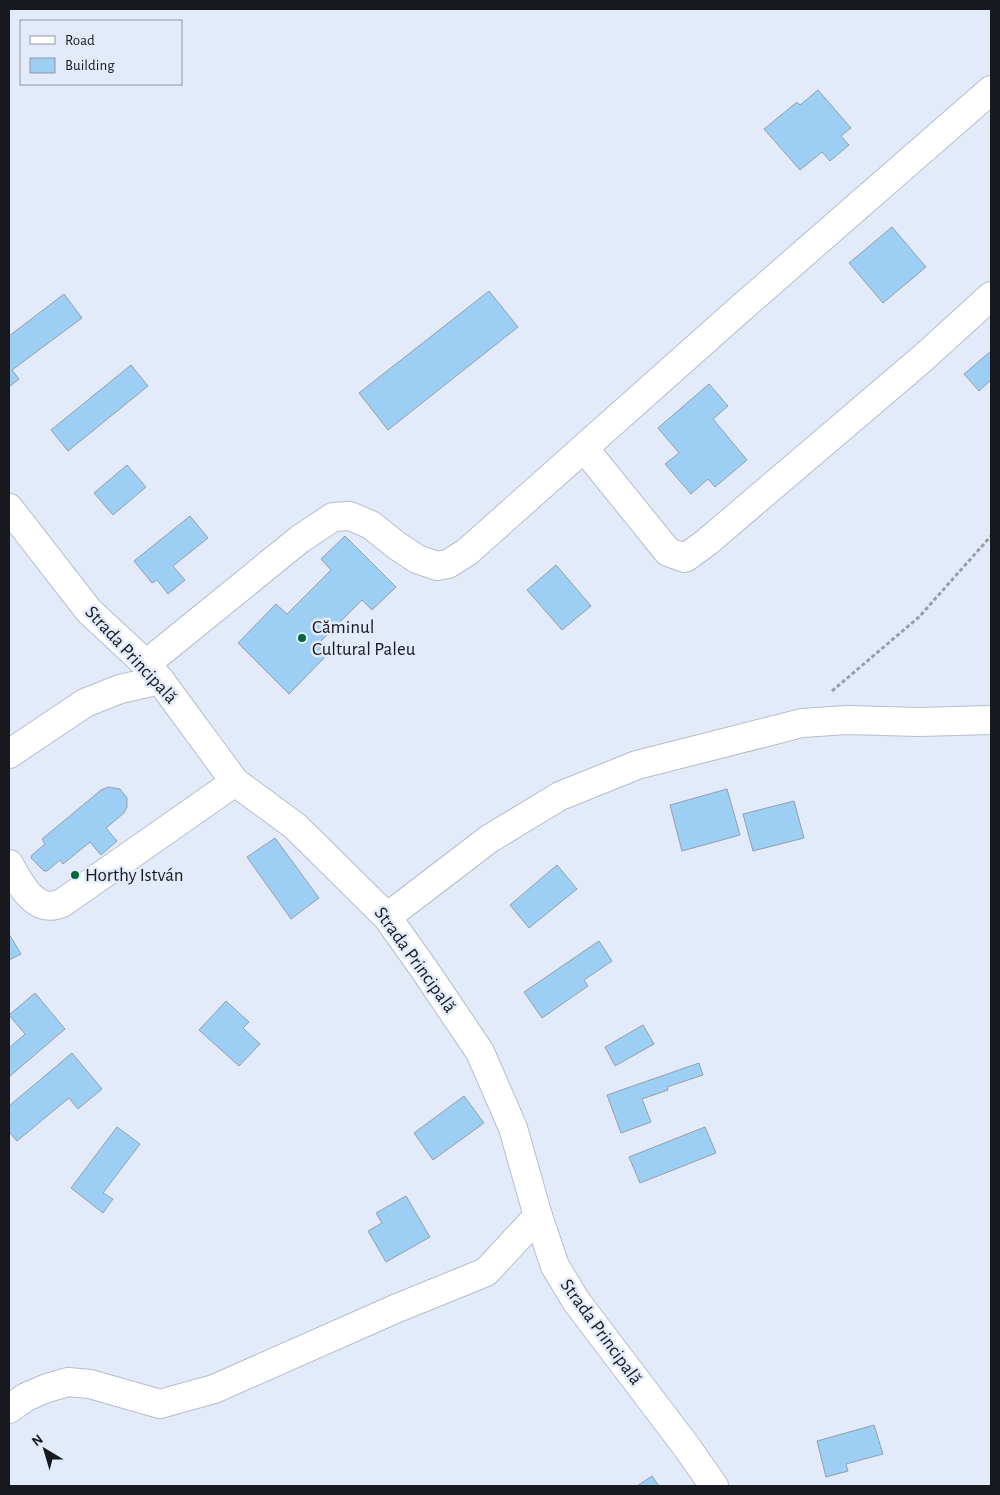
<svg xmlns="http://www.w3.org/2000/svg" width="1000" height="1495" font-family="'Alegreya Sans',sans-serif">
<rect width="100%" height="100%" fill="#e3ebfa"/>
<!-- building -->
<g fill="#9dcff5" stroke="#92a0aa">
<polygon points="818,90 851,128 841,136 849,145 830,161 822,152 800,170 764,129 797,102 800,105"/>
<polygon points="892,227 926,267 883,303 849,263"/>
<polygon points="489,291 518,327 388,430 359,393"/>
<polygon points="64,294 82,318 12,370 19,379 9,387 9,336"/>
<polygon points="991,351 991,380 979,391 964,374"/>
<polygon points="131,365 148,386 68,451 51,430"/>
<polygon points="709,384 728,406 713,419 747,460 715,487 708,479 691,494 665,464 679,453 658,428"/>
<polygon points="127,465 146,487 113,515 94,493"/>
<polygon points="190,516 208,538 173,566 185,580 168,594 157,580 152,583 134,561"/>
<polygon points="345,536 396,587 372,610 362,600 317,645 327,655 289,694 238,643 276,604 287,614 331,570 321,559"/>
<polygon points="556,565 591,606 562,630 527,590"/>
<polygon points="108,787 120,789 127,798 127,807 124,813 106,828 117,841 101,855 90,842 63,864 60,860 47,871 44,871 31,858 32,855 45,844 42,839 101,790"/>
<polygon points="727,789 740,835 682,851 670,805"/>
<polygon points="794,801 804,838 753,851 743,814"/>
<polygon points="275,838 319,898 291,919 247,857"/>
<polygon points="557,865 577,889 529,928 510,905"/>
<polygon points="9,934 21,954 9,960"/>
<polygon points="599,941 612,961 584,980 588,986 542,1018 524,992"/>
<polygon points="35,993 65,1029 9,1077 9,1048 25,1034 9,1015"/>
<polygon points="226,1001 249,1022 243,1028 260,1044 239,1066 199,1030"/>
<polygon points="643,1025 654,1044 615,1066 605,1047"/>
<polygon points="72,1053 102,1089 78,1109 69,1098 17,1141 9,1132 9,1106"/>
<polygon points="699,1063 703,1075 667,1087 668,1090 642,1099 651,1122 621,1133 607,1095"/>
<polygon points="464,1096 484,1123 433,1160 414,1133"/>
<polygon points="117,1127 140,1144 103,1193 113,1199 103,1213 71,1188"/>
<polygon points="705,1127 716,1153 640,1183 629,1157"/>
<polygon points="406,1196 430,1237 386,1262 368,1231 382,1223 376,1213"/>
<polygon points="874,1425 883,1454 846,1464 848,1471 826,1477 817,1441"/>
<polygon points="652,1476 659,1486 637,1486"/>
</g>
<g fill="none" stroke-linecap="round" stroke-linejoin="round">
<defs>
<g id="minor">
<polyline points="584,448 668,552 685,558 707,542 923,358 991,296"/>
<polyline points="146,664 300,539 333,517 350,516 371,525 396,545 417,559 437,566 448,564 467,552 740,309 991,90"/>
<polyline points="9,754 85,703 120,689 160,680"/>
<path d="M 9,864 C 20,884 35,915 62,903 L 235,782"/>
<polyline points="9,1409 26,1397 47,1388 68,1382 90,1384 160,1404 214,1389 395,1309 486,1272 538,1216"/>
</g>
<polyline id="tertiary" points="387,917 489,839 560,796 637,765 802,723 847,720 919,722 991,720"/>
<polyline id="secondary" points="9,508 89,611 146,664 160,680 235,782 295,826 387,917 424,969 480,1052 513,1128 538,1216 555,1266 576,1301 686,1446 714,1486"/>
</defs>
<!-- minor casing -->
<use href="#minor" stroke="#b6becc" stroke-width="30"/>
<!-- tertiary casing -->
<use href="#tertiary" stroke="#b6becc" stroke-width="30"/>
<!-- secondary casing -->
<use href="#secondary" stroke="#b6becc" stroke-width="30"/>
<!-- path -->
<polyline stroke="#999faa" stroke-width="3" stroke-dasharray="4 2.5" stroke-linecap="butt" points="832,691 919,617 991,536"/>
<!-- minor -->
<use href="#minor" stroke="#fff" stroke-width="28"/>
<!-- tertiary -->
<use href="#tertiary" stroke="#fff" stroke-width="28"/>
<!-- secondary -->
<use href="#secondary" stroke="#fff" stroke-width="28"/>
</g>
<!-- markers -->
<g fill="#00673d" stroke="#e3ebfa" stroke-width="2">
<circle cx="302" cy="638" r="5"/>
<circle cx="75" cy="875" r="5"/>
</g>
<g text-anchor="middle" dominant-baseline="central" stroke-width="5" stroke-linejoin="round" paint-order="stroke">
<!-- poi labels -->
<g font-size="19" fill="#17191e" stroke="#e3ebfa" text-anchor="start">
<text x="312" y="627">Căminul<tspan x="312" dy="22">Cultural Paleu</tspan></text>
<text x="85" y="875">Horthy István</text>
</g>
<!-- street labels -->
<g font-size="19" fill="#17191e" stroke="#e3ebfa">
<text transform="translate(131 655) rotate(47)">Strada Principală</text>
<text transform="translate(415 960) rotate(54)">Strada Principală</text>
<text transform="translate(601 1332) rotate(54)">Strada Principală</text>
</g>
</g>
<!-- border -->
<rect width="1000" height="1495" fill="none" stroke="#17191e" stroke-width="20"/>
<!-- legend -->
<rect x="20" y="20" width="162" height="65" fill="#e3ebfa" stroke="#9197a2"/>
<rect x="30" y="36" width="25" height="8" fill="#ffffff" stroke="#9197a2"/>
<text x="65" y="45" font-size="15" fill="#17191e">Road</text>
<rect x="30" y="58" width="25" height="15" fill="#9dcff5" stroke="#9197a2"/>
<text x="65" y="70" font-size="15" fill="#17191e">Building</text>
<!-- north arrow -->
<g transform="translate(45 1450) rotate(322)" stroke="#e3ebfa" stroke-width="4" paint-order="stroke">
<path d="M0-4L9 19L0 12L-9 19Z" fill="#17191e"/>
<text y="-8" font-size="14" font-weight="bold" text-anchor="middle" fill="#17191e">N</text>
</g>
</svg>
